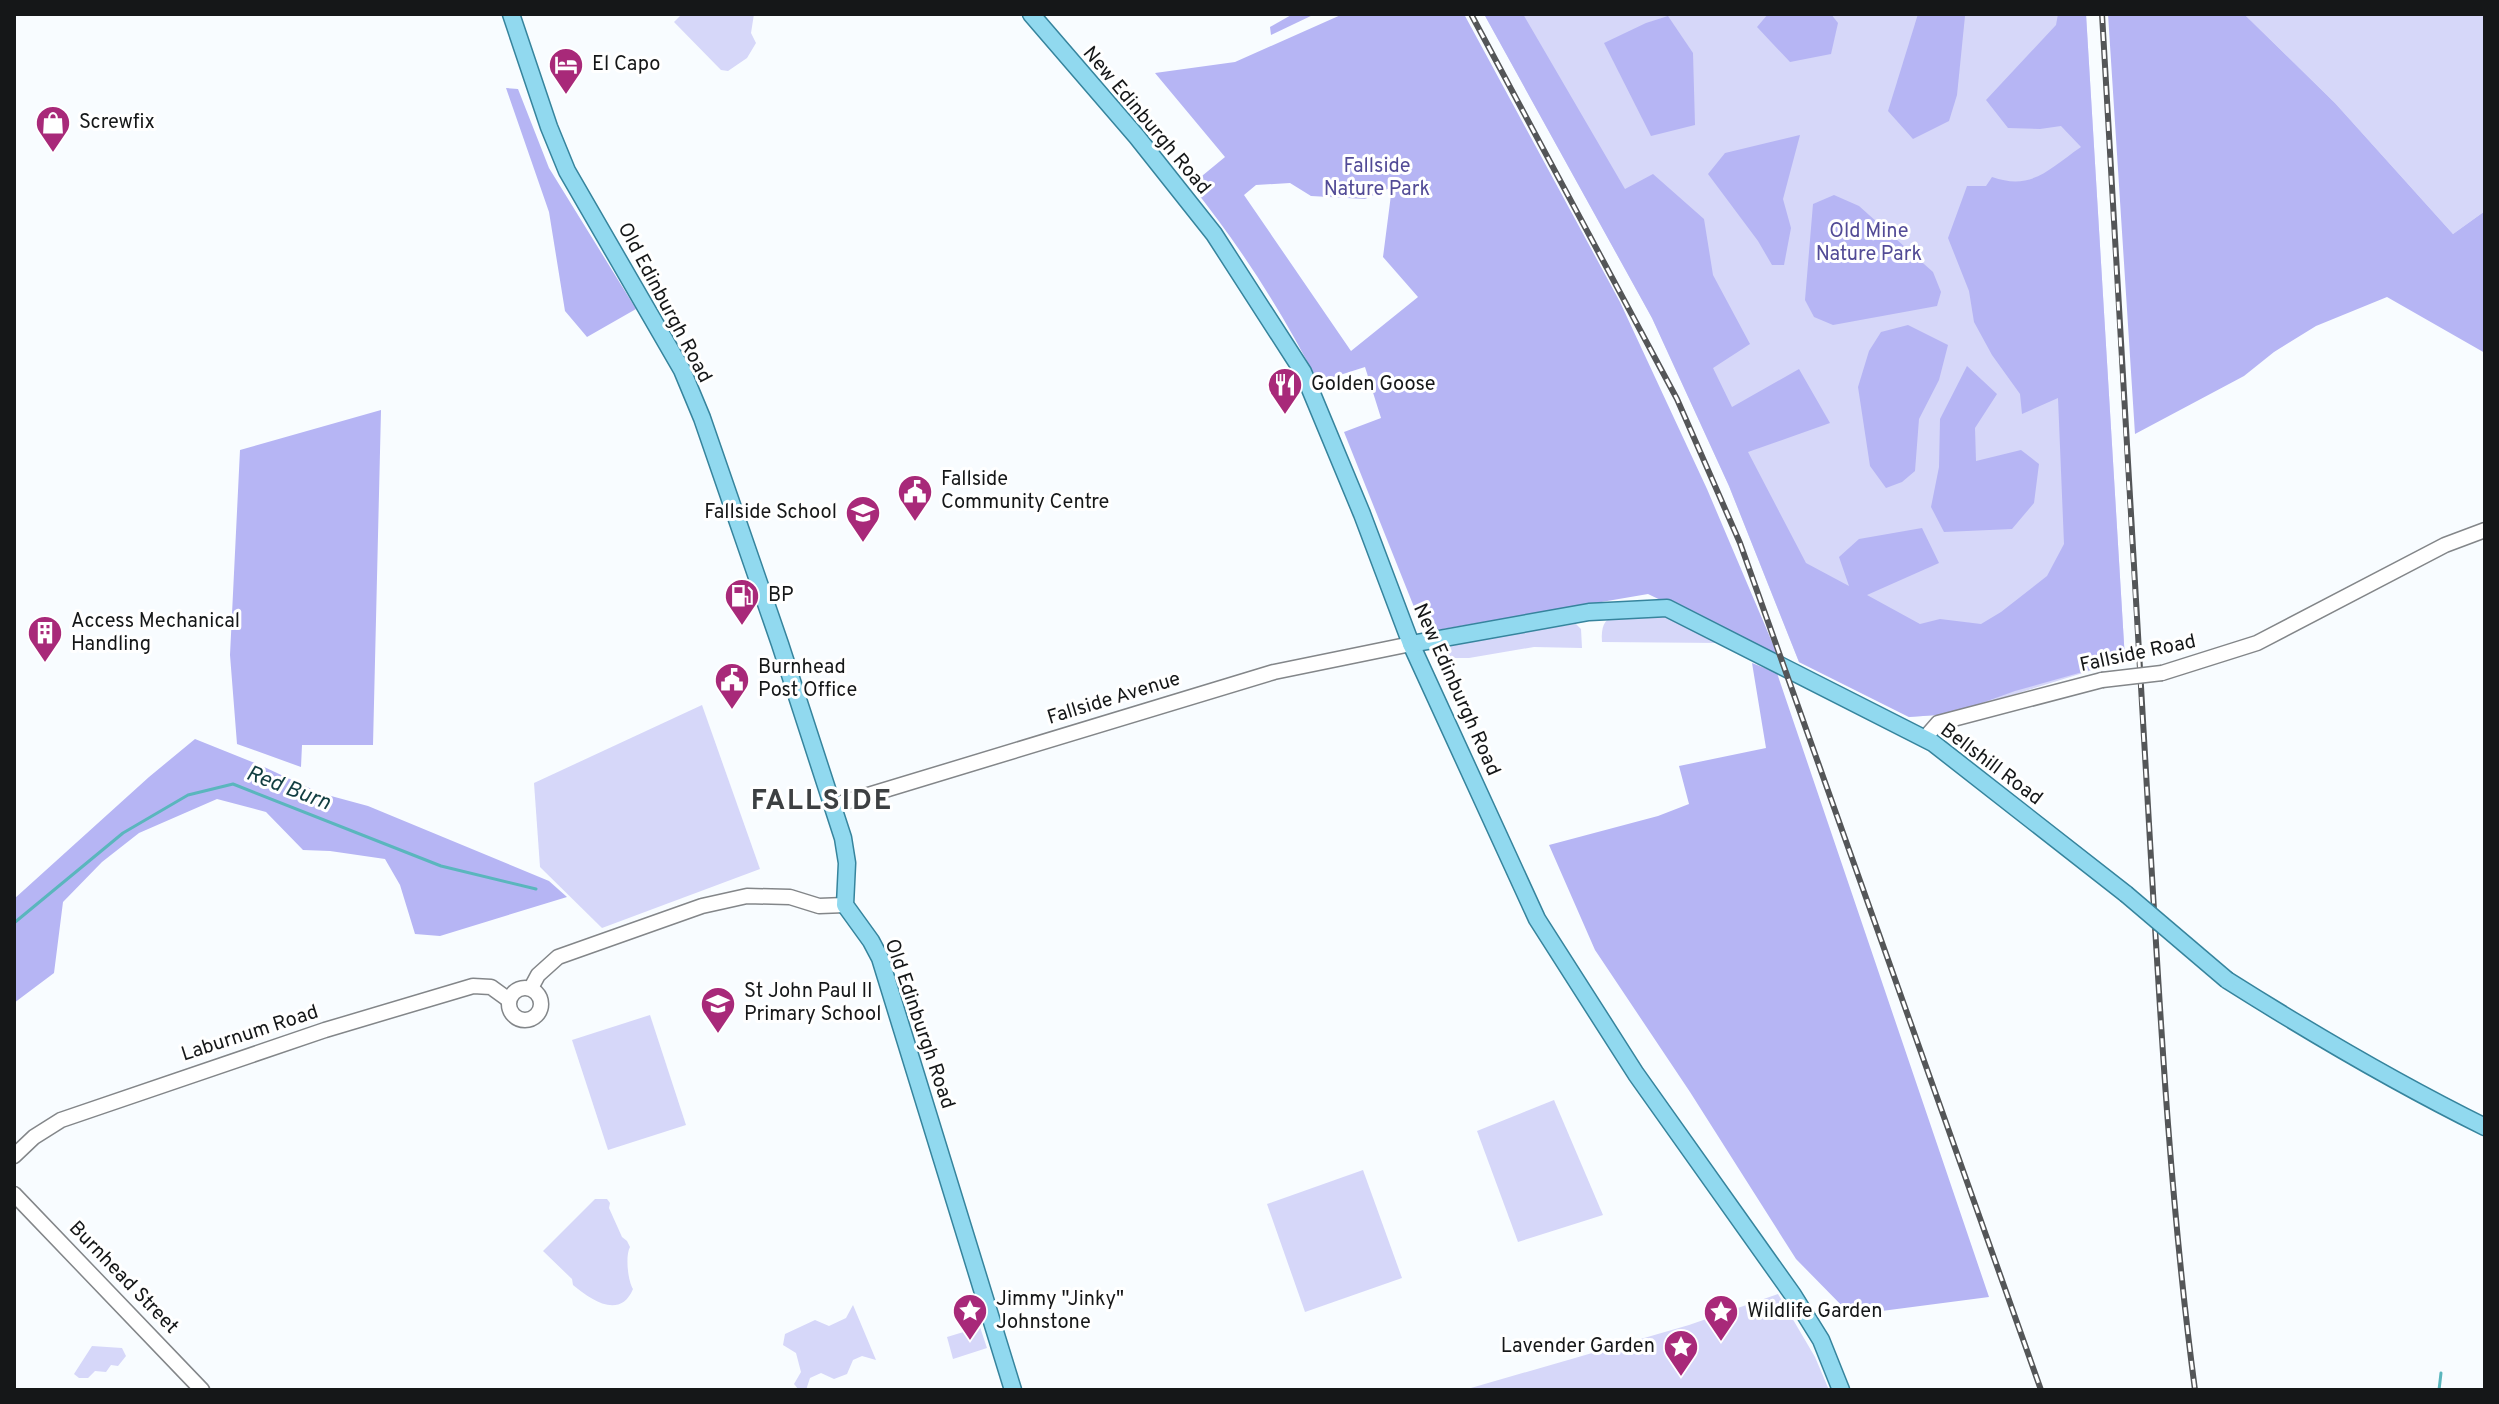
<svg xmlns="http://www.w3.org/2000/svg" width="2499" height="1404" font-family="Overpass,sans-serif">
<rect width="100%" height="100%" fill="#f8fcff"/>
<!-- green -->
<g fill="#d6d7f9">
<polygon points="682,14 754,14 751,33 756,43 747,58 728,71 721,70 674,22"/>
<polygon points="1484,14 2086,14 2125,660 1951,714 1909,717 1799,662 1729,486 1652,318"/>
<polygon points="2244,14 2485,14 2485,211 2453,234 2335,103"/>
<path d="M 1641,614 L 1665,616 L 1720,643 L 1602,642 C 1600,611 1617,616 1641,614 Z"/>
<polygon points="1576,624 1581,629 1582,648 1534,647 1469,658 1445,658 1453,642"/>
<polygon points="702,705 760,869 602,928 540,867 534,783"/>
<polygon points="650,1015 686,1125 608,1150 572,1040"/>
<polygon points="1554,1100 1603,1215 1518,1242 1477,1131"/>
<polygon points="1363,1170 1402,1278 1305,1312 1267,1204"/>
<path d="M 595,1199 L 607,1199 L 610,1203 L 609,1208 L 622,1237 L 627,1241 L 630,1247 C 625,1256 628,1281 633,1289 C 620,1320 591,1300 573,1285 L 572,1279 L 543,1251 Z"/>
<polygon points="1778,1294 1815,1357 1829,1390 1464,1390 1689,1325"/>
<polygon points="853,1305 876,1360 862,1356 853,1360 847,1374 834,1379 821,1373 810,1378 806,1390 799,1390 794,1384 801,1372 796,1353 783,1345 785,1334 815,1320 829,1326 846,1318"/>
<polygon points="980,1327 987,1348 953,1359 947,1337"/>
<polygon points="92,1346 122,1348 126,1356 118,1366 111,1365 106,1372 95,1371 88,1378 79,1378 74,1374"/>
</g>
<!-- forest -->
<g fill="#b6b5f4" fill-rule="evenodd">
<polygon points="1293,14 1315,14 1271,35 1270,27"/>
<path d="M 1343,14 L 1464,14 L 1620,302 L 1707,489 L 1778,656 L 1648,594 L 1437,630 L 1418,617 L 1344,432 L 1381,418 L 1365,367 L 1318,382 C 1282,312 1241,247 1191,185 L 1225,157 L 1155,73 L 1235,62 ZM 1290,183 L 1311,196 L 1365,199 L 1392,187 L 1383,257 L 1418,297 L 1351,351 L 1244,195 L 1256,185 Z"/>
<path d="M 1484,14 L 1523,14 L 1625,189 L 1653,174 L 1704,219 L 1713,275 L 1750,344 L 1713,368 L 1732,407 L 1799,369 L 1830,423 L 1748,452 L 1806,563 L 1849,586 L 1839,557 L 1859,539 L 1922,528 L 1939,563 L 1867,595 L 1920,624 L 1940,619 L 1981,624 L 2001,612 L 2047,576 L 2064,544 L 2058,398 L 2022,414 L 2020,394 L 1992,355 L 1974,322 L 1969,291 L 1948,238 L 1967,186 L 1986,186 L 1992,177 C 2032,191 2049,169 2081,147 L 2061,126 L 2040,129 L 2008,128 L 1986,100 L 2056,25 L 2058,14 L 2086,14 L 2125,660 L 2015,691 L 1951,714 L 1909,717 L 1799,662 L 1729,486 L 1652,318 Z"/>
<polygon points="1768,14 1831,14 1838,23 1831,54 1790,62 1757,27"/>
<polygon points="1918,14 1965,16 1957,95 1949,121 1913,139 1888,111"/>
<polygon points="2108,14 2244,14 2335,103 2453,234 2485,211 2485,353 2387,297 2316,326 2274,352 2244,376 2135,434"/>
<polygon points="1668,16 1693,53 1695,125 1651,136 1604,43 1646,23"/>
<polygon points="506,88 518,89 549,168 636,309 587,337 565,311 549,212"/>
<polygon points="1800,135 1783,199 1791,228 1784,265 1772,265 1758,241 1708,174 1725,153"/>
<polygon points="1834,195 1859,206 1933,272 1941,292 1937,306 1833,325 1814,317 1805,300 1813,204"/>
<polygon points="1908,325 1948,345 1939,380 1919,419 1915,471 1902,482 1886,488 1870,466 1858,387 1869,351 1881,332"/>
<polygon points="1967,366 1997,394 1975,428 1976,461 2021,450 2039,464 2034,503 2012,529 1944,532 1931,507 1939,467 1940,419"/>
<polygon points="381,410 373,745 302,745 301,767 237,744 230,655 240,450"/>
<polygon points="1752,663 1777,673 1989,1297 1851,1315 1796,1259 1690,1092 1595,950 1549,845 1658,816 1689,804 1679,766 1766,748"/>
<polygon points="195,739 262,766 320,793 368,806 549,881 567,897 440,936 415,934 400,885 385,859 330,851 303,850 266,812 217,799 139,833 102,862 63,902 54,973 14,1003 14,899 149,777"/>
</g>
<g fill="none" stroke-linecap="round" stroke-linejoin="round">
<!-- stream -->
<g stroke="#5ab6bd" stroke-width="3">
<polyline points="14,923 123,833 188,795 233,784 441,866 536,889"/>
<polyline points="2439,1390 2441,1373"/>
</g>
<defs>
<g id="minor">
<polyline points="2162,673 2257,643 2445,545 2485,530"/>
<polyline points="1924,739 1938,723 2102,680"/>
<polyline points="832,806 1274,672 1411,644"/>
<circle cx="525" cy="1004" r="16"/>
<polyline points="531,988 538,975 558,957 702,906 747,896 790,897 819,906 845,905"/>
<polyline points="14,1156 34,1137 61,1120 325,1030 473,986 491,987 509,1000"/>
<polyline points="14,1194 202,1390"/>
</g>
<g id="major">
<polyline points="511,14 549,127 567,171 682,370 702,418 780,644 843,838 847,863 845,905 871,941 880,958 1013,1390"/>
<polyline points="1031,14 1137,137 1214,234 1303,372 1362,514 1411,644 1537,919 1636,1074 1793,1295 1821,1340 1841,1390"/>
<polyline points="1411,644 1589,612 1667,608 1933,743 2126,894"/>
<path d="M 2227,980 C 2311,1033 2396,1083 2485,1127"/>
</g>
</defs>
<!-- minor casing -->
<use href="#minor" stroke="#838689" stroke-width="17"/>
<!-- major casing -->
<use href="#major" stroke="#36849d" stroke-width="19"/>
<!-- minor -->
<use href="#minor" stroke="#fff" stroke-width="14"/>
<!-- major -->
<use href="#major" stroke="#91d9ef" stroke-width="16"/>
<defs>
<g id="rail">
<polyline points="1471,14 1677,399 1740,543 2041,1390"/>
<path d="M 2102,14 C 2117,284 2132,554 2149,824 C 2160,1013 2170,1202 2195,1390"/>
</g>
</defs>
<!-- rail casing -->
<use href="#rail" stroke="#545658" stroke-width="6"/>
<!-- rail -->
<use href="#rail" stroke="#fff" stroke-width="3" stroke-dasharray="9" stroke-linecap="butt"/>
<defs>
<polyline id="minor-bridge" points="2102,680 2162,673"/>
<polyline id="major-bridge" points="2126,894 2227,980"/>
</defs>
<!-- minor-bridge casing -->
<use href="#minor-bridge" stroke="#838689" stroke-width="17" stroke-linecap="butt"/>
<!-- major-bridge casing -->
<use href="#major-bridge" stroke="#36849d" stroke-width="19" stroke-linecap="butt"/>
<!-- minor-bridge -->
<use href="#minor-bridge" stroke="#fff" stroke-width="14"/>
<!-- major-bridge -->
<use href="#major-bridge" stroke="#91d9ef" stroke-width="16"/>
</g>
<!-- icons -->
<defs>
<symbol id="hotel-pin" viewBox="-11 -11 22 30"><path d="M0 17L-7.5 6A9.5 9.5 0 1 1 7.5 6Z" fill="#a82979" stroke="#fff"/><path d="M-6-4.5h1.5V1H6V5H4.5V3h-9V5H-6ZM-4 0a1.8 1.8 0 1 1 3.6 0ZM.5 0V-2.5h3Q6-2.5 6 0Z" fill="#fff"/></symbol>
<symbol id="shop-pin" viewBox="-11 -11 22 30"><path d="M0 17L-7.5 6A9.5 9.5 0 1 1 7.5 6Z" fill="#a82979" stroke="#fff"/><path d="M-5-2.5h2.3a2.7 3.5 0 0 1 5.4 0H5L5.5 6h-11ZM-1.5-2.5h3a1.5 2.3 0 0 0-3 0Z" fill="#fff"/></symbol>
<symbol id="restaurant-pin" viewBox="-11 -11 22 30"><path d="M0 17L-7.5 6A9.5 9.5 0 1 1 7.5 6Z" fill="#a82979" stroke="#fff"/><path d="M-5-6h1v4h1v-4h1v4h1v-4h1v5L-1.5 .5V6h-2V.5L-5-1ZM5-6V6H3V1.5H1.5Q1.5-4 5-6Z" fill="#fff"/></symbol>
<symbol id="civic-pin" viewBox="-11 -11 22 30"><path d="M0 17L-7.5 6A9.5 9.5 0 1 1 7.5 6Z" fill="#a82979" stroke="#fff"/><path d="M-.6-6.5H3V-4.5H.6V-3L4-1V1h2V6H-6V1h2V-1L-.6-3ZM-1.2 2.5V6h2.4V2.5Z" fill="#fff"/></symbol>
<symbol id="school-pin" viewBox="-11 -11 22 30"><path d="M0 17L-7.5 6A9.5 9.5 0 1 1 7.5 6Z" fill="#a82979" stroke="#fff"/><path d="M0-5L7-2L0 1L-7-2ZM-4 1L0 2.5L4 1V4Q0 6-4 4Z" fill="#fff"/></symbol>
<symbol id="fuel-pin" viewBox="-11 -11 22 30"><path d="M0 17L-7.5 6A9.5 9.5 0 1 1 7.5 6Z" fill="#a82979" stroke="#fff"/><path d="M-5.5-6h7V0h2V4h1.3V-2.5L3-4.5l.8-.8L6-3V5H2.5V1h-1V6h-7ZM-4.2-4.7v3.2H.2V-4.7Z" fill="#fff"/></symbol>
<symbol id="building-pin" viewBox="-11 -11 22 30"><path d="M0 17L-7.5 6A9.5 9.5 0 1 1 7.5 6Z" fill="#a82979" stroke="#fff"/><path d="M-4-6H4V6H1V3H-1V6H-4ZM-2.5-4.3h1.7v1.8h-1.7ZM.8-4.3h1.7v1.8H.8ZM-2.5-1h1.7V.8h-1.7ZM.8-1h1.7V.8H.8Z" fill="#fff"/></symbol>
<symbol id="sight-pin" viewBox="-11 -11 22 30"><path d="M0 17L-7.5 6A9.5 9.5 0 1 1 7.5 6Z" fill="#a82979" stroke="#fff"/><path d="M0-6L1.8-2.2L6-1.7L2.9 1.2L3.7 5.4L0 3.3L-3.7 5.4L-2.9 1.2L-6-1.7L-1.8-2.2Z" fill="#fff"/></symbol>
</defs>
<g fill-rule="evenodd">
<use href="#hotel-pin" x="546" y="45" width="40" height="54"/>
<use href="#shop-pin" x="33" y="103" width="40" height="54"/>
<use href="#restaurant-pin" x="1265" y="365" width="40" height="54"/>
<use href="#civic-pin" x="895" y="472" width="40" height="54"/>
<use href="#school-pin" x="843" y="493" width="40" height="54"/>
<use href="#fuel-pin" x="722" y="576" width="40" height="54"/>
<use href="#building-pin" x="25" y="613" width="40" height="54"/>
<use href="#civic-pin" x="712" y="660" width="40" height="54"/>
<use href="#school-pin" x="698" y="984" width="40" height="54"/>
<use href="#sight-pin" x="950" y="1291" width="40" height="54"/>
<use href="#sight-pin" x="1701" y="1292" width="40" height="54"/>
<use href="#sight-pin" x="1661" y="1327" width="40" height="54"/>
</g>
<g text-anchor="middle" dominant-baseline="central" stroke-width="6" stroke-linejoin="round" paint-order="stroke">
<!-- poi labels -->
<g font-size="20" fill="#151718" stroke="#fff" text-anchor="start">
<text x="592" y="65">El Capo</text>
<text x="79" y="123">Screwfix</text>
<text x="1311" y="385">Golden Goose</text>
<text x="941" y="480">Fallside<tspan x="941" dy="23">Community Centre</tspan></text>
<text x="837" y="513" text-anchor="end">Fallside School</text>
<text x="768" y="596">BP</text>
<text x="71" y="622">Access Mechanical<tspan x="71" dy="23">Handling</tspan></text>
<text x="758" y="668">Burnhead<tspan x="758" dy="23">Post Office</tspan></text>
<text x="744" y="992">St John Paul II<tspan x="744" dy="23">Primary School</tspan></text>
<text x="996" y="1300">Jimmy "Jinky"<tspan x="996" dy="23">Johnstone</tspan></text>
<text x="1747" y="1312">Wildlife Garden</text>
<text x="1655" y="1347" text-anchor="end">Lavender Garden</text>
</g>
<!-- street labels -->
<g font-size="20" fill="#151718" stroke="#fff">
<text transform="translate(1146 121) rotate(50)">New Edinburgh Road</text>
<text transform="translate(664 303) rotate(62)">Old Edinburgh Road</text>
<text transform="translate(2138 654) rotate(-12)">Fallside Road</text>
<text transform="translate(1456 690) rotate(66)">New Edinburgh Road</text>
<text transform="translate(1114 699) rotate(-17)">Fallside Avenue</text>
<text transform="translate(1991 765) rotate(37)">Bellshill Road</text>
<text transform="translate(919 1024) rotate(71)">Old Edinburgh Road</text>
<text transform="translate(250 1034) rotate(-18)">Laburnum Road</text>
<text transform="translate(123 1278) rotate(46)">Burnhead Street</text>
</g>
<!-- park labels -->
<g font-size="20" fill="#524b96" stroke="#fff">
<text x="1377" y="167">Fallside<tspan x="1377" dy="23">Nature Park</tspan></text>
<text x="1869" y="232">Old Mine<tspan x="1869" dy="23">Nature Park</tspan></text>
</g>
<!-- water labels -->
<g font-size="22" font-style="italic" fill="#123e41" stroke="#fff">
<text transform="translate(288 789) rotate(21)">Red Burn</text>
</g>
<!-- district labels -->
<g font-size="28" font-weight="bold" letter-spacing="2" fill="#3d4042" stroke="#fff">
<text x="822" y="802">FALLSIDE</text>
</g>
</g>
<!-- border -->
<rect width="2499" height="1404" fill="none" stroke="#151718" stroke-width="32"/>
</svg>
